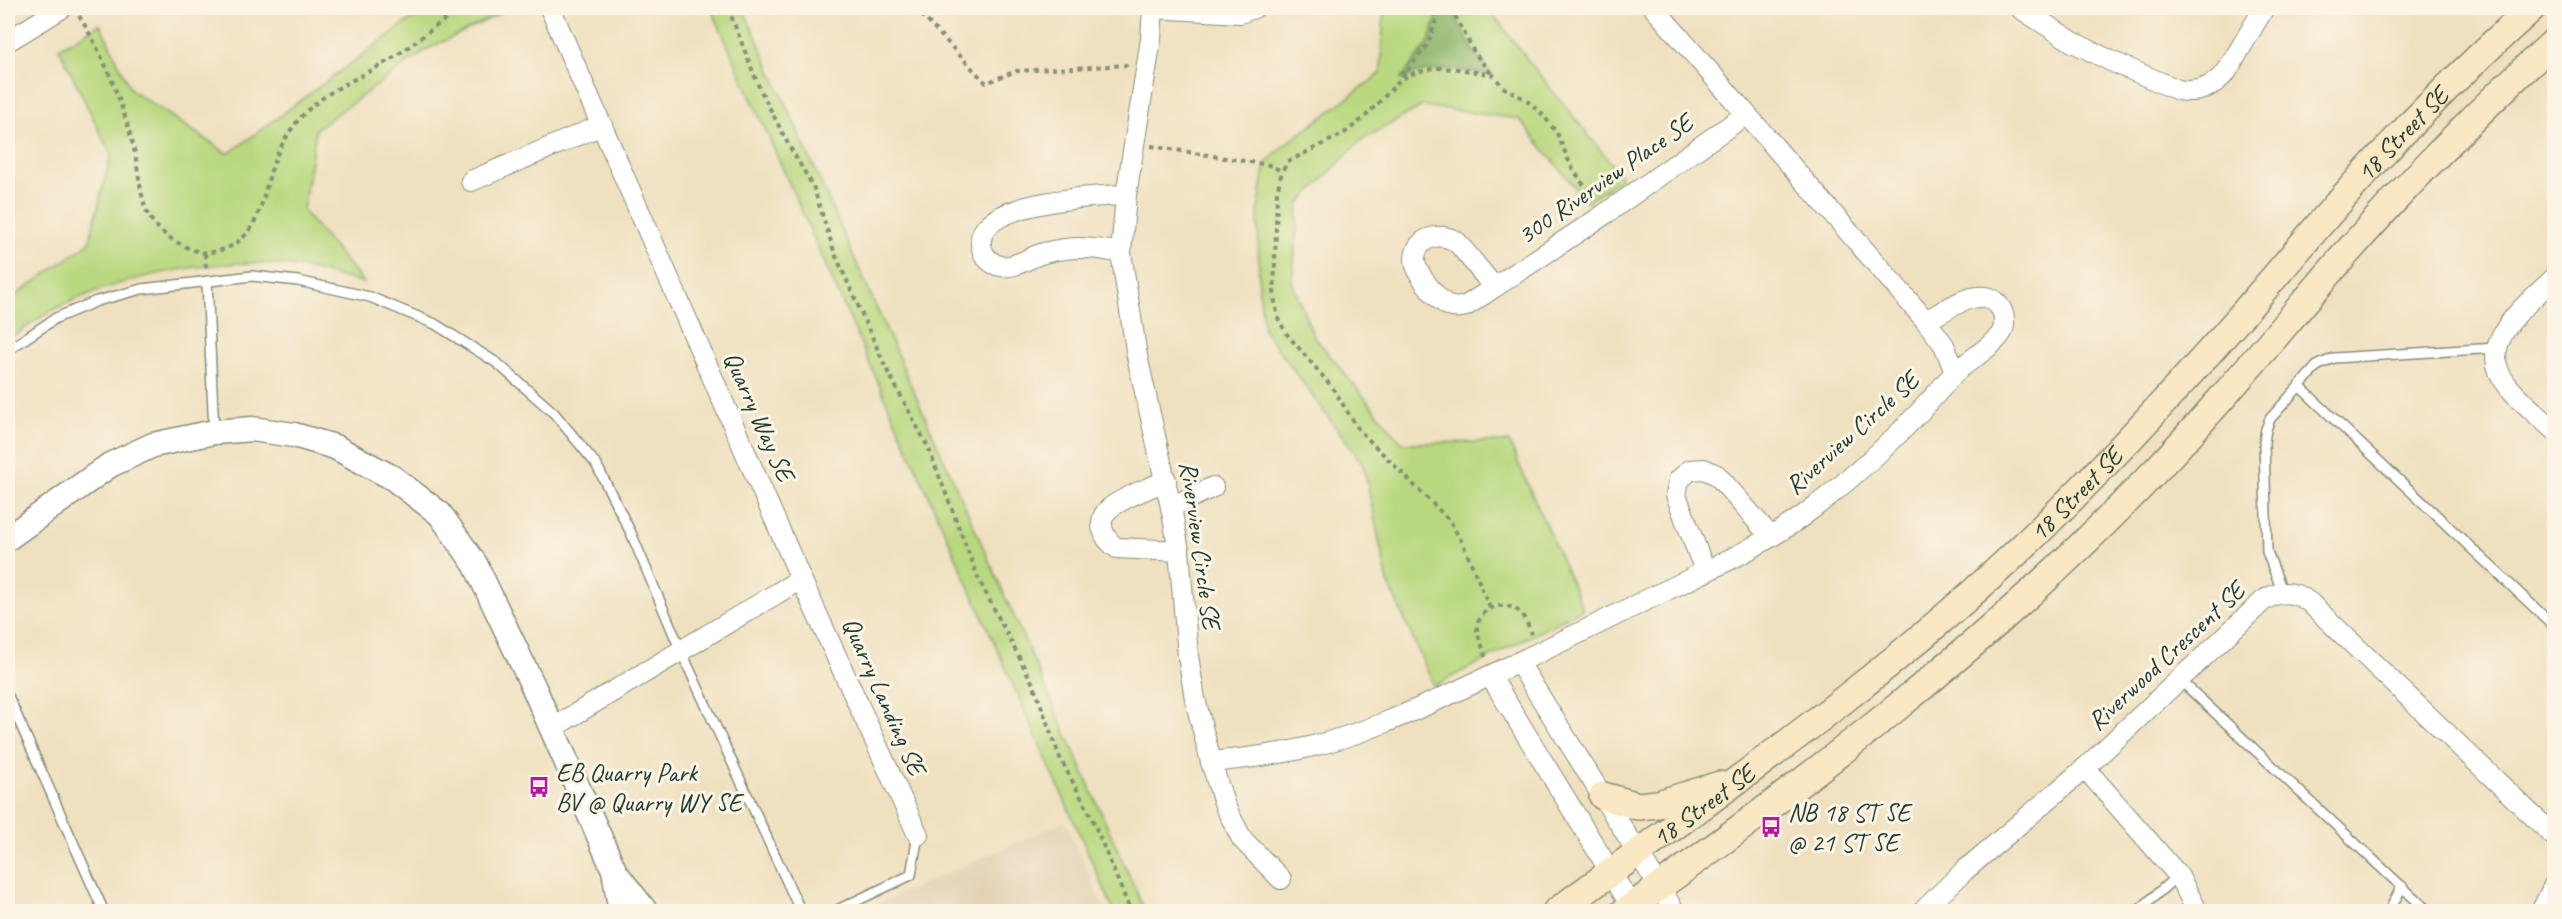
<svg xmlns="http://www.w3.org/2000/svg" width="2562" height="919" font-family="Caveat,sans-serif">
<rect width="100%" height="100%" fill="#fcf5e5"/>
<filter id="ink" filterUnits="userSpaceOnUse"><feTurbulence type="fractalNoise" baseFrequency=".0167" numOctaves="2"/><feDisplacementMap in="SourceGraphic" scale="12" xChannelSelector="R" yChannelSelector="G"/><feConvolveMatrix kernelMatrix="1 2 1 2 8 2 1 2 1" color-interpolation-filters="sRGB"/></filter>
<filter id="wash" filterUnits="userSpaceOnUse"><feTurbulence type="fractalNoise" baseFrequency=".008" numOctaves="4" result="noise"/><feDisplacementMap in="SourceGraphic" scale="24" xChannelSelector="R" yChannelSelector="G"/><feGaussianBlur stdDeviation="1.35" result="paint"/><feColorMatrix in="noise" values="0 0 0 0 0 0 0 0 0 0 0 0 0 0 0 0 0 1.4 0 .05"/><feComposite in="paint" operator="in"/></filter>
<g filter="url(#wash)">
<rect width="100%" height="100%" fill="#efe0bf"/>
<!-- built -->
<polygon fill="#e3d2b5" points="1065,821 1105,911 862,911"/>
<!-- green -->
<g fill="#b9d87f" stroke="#6c8a5a" stroke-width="1.5">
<path d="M 437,8 L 511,8 L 426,50 L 316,129 L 303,211 L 364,283 C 331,274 296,264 261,263 C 201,262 129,276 74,300 C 50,310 29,325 8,340 L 8,301 L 89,243 L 111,155 L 59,48 L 100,24 L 131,90 L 228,154 L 410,20 Z"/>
<polygon points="711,8 743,8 1145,911 1114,911"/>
<path d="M 1384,8 L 1489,8 C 1530,67 1579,120 1622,178 L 1587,202 L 1519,119 L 1422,106 L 1360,141 L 1299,204 L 1292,282 L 1313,335 L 1402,443 L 1509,442 L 1583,609 L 1434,686 L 1388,582 L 1363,464 L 1264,330 L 1259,290 L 1258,210 L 1266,163 L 1282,147 L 1381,73 Z"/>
</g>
<!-- forest -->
<path fill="#92b86e" stroke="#587a51" stroke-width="1.5" d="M 1440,8 L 1451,8 L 1474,52 L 1493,75 C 1459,69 1431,64 1400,80 L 1428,44 Z"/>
</g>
<g filter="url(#ink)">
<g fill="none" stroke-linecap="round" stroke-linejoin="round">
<defs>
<g id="service">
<polyline points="207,281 214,432"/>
<polyline points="8,350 56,318 97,301 142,289 252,276 298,281 370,297 435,324 497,363 554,413 596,464 631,533 681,651 801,912"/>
<polyline points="2299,386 2554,626"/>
<polyline points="2283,593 2267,552 2264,442 2266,429 2270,419 2317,366 2334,358 2497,348"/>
<polyline points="2180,680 2429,912"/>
<polyline points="8,696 104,912"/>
<polyline points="833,912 911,875 918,835"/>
<polyline points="2137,912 2178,875"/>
<polyline points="2389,912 2402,886"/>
</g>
<g id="minor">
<polyline points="550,8 801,579 918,835"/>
<path d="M 1153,8 L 1151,39 L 1126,195 L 1121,253 L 1137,356 L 1171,507 L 1179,551 L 1188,656 L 1195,699 L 1211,762 C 1243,759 1274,755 1305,748 C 1358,736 1407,714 1457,691 C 1515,664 1572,637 1628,609 C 1686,580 1752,553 1804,515 C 1860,473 1911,425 1955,372 L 1944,345 L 1926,321 L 1654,8"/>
<polyline points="1153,8 1240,13 1254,8"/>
<path d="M 2020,8 L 2071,41 L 2113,62 L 2178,90 C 2199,94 2213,87 2227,71 L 2264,8"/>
<polyline points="8,41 62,8"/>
<polyline points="471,181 602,125"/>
<path d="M 1121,253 C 1094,247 1071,246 1044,253 C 1031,256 1015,269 1001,266 C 992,265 984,257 982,249 C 967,201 1098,196 1126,195"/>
<path d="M 2554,278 C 2527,305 2472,344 2508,386 C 2521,402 2539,416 2554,430"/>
<path d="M 1494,287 L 1457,242 C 1440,231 1415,237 1415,260 C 1415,273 1440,304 1452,307 C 1457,308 1462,307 1466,306 L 1605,214 L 1745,115"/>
<path d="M 1926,321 C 1945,311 1984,280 2001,309 C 2005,315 2005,325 2002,332 C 1995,345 1967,362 1955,372"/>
<path d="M 1166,480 C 1149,489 1125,496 1110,508 C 1095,520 1103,539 1117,548 L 1179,551"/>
<polyline points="1171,507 1213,487"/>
<polyline points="1705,571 1676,495 1679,480 1690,470 1704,469 1717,475 1770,536"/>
<polyline points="1519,663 1675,912"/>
<polyline points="1491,677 1635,912"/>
<polyline points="552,728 801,579"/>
<polyline points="1211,762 1225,806 1242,839 1281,879"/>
<polyline points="2085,768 2178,875 2198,912"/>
<path d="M 1922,912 L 1964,871 L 2085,768 L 2263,601 C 2279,590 2294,591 2309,602 L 2554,836"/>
<polyline points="2541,912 2554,885"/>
</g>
<g id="tertiary">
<polyline points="8,538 110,465 153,445 214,432 252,429 294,435 335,447 393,478 440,514 475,564 534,688 614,870 621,912"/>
<polyline points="615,872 646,912"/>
</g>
<g id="secondary">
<polyline points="1603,796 1638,806 1658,804 1720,785"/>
<path id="s1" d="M 1556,912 C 1722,791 1893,674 2040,530 C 2096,475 2150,418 2202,360 C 2261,295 2315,227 2374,163 C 2424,109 2477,57 2532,8"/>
<path d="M 1624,912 C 1806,783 1984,648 2139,488 C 2211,414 2276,335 2343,257 C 2409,182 2480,109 2554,42"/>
</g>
</defs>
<!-- service casing -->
<use href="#service" stroke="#878e7a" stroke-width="12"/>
<!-- minor casing -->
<use href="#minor" stroke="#878e7a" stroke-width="22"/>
<!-- tertiary casing -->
<use href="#tertiary" stroke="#878e7a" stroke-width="27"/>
<!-- secondary casing -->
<use href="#secondary" stroke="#878e7a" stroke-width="30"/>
<!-- path -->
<g stroke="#878e7a" stroke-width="4" stroke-dasharray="4.5 4.5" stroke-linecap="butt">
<polyline points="728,8 759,87 788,144 813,186 835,254 886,368 928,447 979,580 1034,686 1060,758 1091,816 1131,912"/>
<polyline points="915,8 986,83 1016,71 1128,65"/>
<polyline points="1451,8 1474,52 1492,75"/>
<path d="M 79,16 C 104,55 123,104 134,149 C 138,166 141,204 149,216 C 158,232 174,242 191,249 C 202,254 209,253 221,250 C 263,238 262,190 276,157 C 283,141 296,120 309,109 C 334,86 363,77 391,59 C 417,43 437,22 465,8"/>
<polyline points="1402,77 1428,44 1440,8"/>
<polyline points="1151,146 1269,165 1282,171"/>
<polyline points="205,254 206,269"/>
<polyline points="1490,608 1463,544 1450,521 1359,430 1332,387 1286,333 1278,318 1274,297 1277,192 1282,171 1289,161 1343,134 1364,118 1400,80 1416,72 1435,68 1459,69 1493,75 1503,87 1526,100 1543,115 1557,133 1571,166 1593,199"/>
<path d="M 1485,657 C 1484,648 1478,639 1477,629 C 1477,610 1502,599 1517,610 C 1525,616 1528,626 1532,634"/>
</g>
<!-- service -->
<use href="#service" stroke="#fff" stroke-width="9"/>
<!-- minor -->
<use href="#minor" stroke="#fff" stroke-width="20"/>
<!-- tertiary -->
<use href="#tertiary" stroke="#fff" stroke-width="24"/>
<!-- secondary -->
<use href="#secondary" stroke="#fae7c3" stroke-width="27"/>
</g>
</g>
<!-- icons -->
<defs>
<symbol id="bus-bare" viewBox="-9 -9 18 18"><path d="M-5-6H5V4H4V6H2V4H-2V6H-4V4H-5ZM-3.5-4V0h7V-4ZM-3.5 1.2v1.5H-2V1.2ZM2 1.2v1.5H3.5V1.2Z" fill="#b5179e" stroke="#fcf5e5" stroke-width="2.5" paint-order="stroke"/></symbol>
</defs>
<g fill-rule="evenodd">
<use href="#bus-bare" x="524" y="772" width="30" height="30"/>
<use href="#bus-bare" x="1756" y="812" width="30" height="30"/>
</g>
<g text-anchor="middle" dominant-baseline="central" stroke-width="6" stroke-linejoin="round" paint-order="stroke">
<!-- street labels -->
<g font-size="26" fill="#1f3d34" stroke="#fcf5e5">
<text stroke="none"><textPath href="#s1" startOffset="1154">18 Street SE</textPath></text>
<text transform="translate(1605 179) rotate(-35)">300 Riverview Place SE</text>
<text transform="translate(759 416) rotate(66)">Quarry Way SE</text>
<text transform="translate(1852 433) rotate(-42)">Riverview Circle SE</text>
<text stroke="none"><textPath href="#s1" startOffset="668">18 Street SE</textPath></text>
<text transform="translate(1200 545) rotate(82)">Riverview Circle SE</text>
<text transform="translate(2166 656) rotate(-43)">Riverwood Crescent SE</text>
<text transform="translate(884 696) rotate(66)">Quarry Landing SE</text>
<text stroke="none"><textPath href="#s1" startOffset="182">18 Street SE</textPath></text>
</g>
<!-- poi labels -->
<g font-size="26" fill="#1f3d34" stroke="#fcf5e5" text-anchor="start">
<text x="556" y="772">EB Quarry Park<tspan x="556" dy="30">BV @ Quarry WY SE</tspan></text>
<text x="1788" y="812">NB 18 ST SE<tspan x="1788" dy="30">@ 21 ST SE</tspan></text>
</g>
</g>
<!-- margin -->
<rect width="2562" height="919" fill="none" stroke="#fcf5e5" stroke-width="30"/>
</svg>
